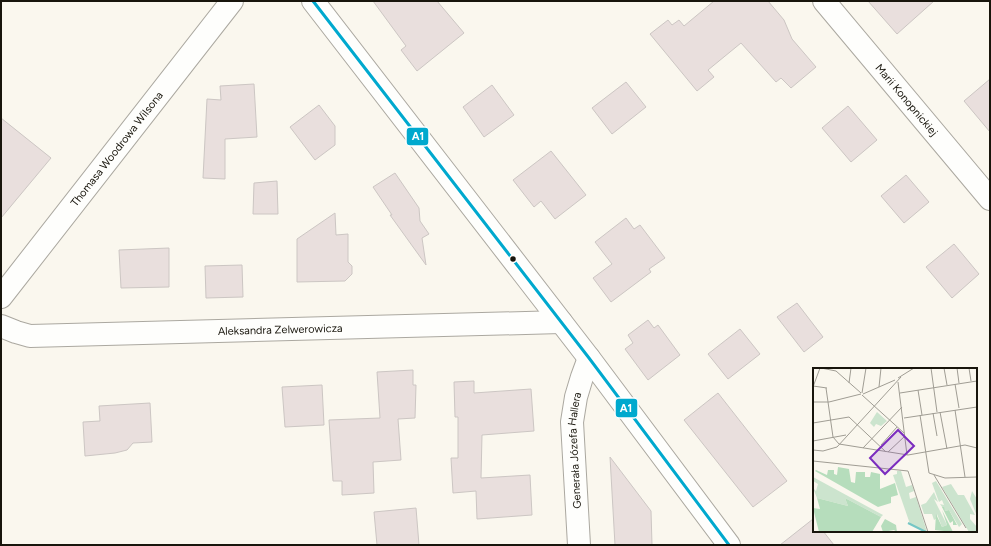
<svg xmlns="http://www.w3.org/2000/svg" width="991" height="546" font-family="Figtree,sans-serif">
<rect width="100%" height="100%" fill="#faf7ee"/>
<!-- building -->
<g fill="#e9dfdd" stroke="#ccc6c3">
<polygon points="373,1 437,1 464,33 417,71 401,50 406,46"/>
<polygon points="714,1 768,1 784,20 792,39 816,67 791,88 781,78 776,82 741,43 708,70 714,77 697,91 650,34 668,20 672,25 679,20 684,26"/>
<polygon points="868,1 934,1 897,34"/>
<polygon points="990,79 990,132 964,101"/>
<polygon points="626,82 646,107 612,134 592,108"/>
<polygon points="254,84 257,137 225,139 225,179 203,178 207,99 221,100 220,86"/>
<polygon points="492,85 514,115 484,137 463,107"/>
<polygon points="319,105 335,126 335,145 315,160 290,127"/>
<polygon points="848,106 877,140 851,162 822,128"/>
<polygon points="1,118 51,158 1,218"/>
<polygon points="551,151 586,195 555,219 541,201 534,207 513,180"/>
<polygon points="395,173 419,208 420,221 429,234 422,238 426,265 390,215 392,215 373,187"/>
<polygon points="906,175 929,202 904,223 881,196"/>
<polygon points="277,181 278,214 253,214 254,183"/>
<polygon points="335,213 336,235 348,234 348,262 352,266 352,274 345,281 297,282 297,239"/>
<polygon points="626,218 634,229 640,225 665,258 649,269 651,272 611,302 593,278 612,264 595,242"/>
<polygon points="954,244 979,274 952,298 926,267"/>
<polygon points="169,248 169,287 121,288 119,250"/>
<polygon points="242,265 243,297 206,298 205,266"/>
<polygon points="797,303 823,337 804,352 777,317"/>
<polygon points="648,320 654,328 658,325 680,355 648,380 625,349 633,343 628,335"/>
<polygon points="740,329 760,354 728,379 708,354"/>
<polygon points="413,370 413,385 416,385 415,418 398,419 401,460 373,462 374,493 342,495 342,481 333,481 329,420 380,418 377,372"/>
<polygon points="474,381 474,393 531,389 534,431 482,435 481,478 530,475 532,515 477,519 476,491 453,493 451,458 458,458 458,417 455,417 454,382"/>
<polygon points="322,385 324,425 285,427 282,387"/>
<polygon points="718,393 787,481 753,507 684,420"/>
<polygon points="150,403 152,442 133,443 127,450 115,453 85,456 83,422 100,421 99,406"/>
<polygon points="610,457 651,511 652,545 615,545"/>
<polygon points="416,508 419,545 377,545 374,512"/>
<polygon points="813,519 814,531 823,531 834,545 780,545"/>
</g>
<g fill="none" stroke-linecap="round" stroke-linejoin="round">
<defs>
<g id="street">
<polyline points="313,1 589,358 729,545"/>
<path id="s1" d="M 824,1 L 990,199"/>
<path id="s2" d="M 1,297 L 232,1"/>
<path id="s3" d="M 1,326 L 16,332 L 30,336 L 561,322"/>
<path id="s4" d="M 579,545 L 572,422 L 576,397 L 582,377 L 589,358"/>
</g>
</defs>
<!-- street casing -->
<use href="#street" stroke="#aba8a0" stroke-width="24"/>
<!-- street -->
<use href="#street" stroke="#fefefc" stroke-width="22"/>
<defs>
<polyline id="bus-1" points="313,1 589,358 729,545"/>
</defs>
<!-- bus-1 casing -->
<use href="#bus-1" stroke="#fff" stroke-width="6"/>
<!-- bus-1 -->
<use href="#bus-1" stroke="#00a9ce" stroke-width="3"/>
</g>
<!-- markers -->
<circle fill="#18150c" stroke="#fff" stroke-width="1.5" cx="513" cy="259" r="3.5"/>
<g text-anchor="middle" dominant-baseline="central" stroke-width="4" stroke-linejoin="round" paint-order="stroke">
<!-- street labels -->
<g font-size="11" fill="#18150c" stroke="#fff">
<text stroke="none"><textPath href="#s1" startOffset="129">Marii Konopnickiej</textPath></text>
<text stroke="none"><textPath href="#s2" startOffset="188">Thomasa Woodrowa Wilsona</textPath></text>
<text stroke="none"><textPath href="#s3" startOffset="281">Aleksandra Zelwerowicza</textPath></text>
<text stroke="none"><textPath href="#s4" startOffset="95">Generała Józefa Hallera</textPath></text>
</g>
</g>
<!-- overview -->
<g transform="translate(813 368)">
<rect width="164" height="164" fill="#faf7ee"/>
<path d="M 64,44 L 74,53 L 68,58 L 63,56 L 61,59 L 57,55 ZM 84,103 L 88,103 L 93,119 L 99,117 L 101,123 L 96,125 L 97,131 L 103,129 L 114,164 L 97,156 L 80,107 L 84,106 ZM 0,109 L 70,147 L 68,149 L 32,130 L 35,138 L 4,130 L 0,120 L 3,123 L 5,116 L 0,113 ZM 123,113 L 149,156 L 146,159 L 136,142 L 132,143 L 127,136 L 131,137 L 129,132 L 126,134 L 119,115 ZM 138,116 L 145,127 L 151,127 L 162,147 L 157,146 L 157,151 L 164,159 L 164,164 L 156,164 L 129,119 ZM 159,123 L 164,131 L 164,148 L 157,131 ZM 121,124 L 125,134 L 121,131 L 134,157 L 129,159 L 124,146 L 124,150 L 121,152 L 119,146 L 111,146 L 108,137 L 113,135 Z" fill="#cce4ce"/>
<path d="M 25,99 L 36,101 L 38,114 L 42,115 L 43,104 L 52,104 L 52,109 L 57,109 L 58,104 L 67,106 L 67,121 L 82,115 L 85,127 L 78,129 L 78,135 L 65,139 L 2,103 L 3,102 L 14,107 L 15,102 L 21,102 L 21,106 L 24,107 ZM 4,130 L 35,138 L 32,130 L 68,149 L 59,164 L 6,164 L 0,140 L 7,141 ZM 129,139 L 131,139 L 132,143 L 136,142 L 144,157 L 140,157 L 140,153 L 137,155 ZM 129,142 L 140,164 L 122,162 L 123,146 L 129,159 L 134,157 ZM 72,151 L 83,157 L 84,164 L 81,162 L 70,164 L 68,158 Z" fill="#b6ddbc"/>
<path fill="none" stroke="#75c6c5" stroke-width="2" d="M 95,155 L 113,164"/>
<path fill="none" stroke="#a09d94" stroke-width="1" d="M 8,0 L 23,3 L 48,25M 118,0 L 124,44M 131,0 L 134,17M 144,0 L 146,15M 156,0 L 158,13M 85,10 L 101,0M 85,14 L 94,87M 36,15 L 38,0M 142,16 L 146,40M 0,18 L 14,20M 0,19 L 7,0M 66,19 L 68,0M 13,20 L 20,69 L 26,76M 105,22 L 109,47M 49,25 L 53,0M 87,25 L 164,13M 50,26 L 82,12M 49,27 L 91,65M 0,34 L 16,34 L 48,26M 142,42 L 152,109M 127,44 L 134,81M 120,45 L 124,68M 107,47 L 116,105 L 132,110 L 164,109M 91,50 L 164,39M 0,55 L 36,49 L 73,84M 0,73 L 33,67M 26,76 L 95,87 L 152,77 L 164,80M 68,77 L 84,59M 50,80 L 89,39M 0,82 L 10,83 L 24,79 L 88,9M 75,84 L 92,68M 0,93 L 95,103 L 115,164M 121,107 L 153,160"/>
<path fill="#7b2cbf" fill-opacity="0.15" stroke="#7b2cbf" stroke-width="2" d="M 85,62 L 101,78 L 72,106 L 57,90 Z"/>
<rect width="164" height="164" fill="none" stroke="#18150c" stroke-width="2"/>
</g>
<g stroke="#fff" stroke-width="1.5">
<rect x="406" y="127" width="23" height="19" rx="4" fill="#00a9ce"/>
<rect x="615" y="398" width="23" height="20" rx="4" fill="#00a9ce"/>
</g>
<g font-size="11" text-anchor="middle" font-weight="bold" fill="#fff">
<text x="418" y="140">A1</text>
<text x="626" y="412">A1</text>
</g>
<!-- border -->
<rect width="991" height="546" fill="none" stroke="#18150c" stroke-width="4"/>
</svg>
